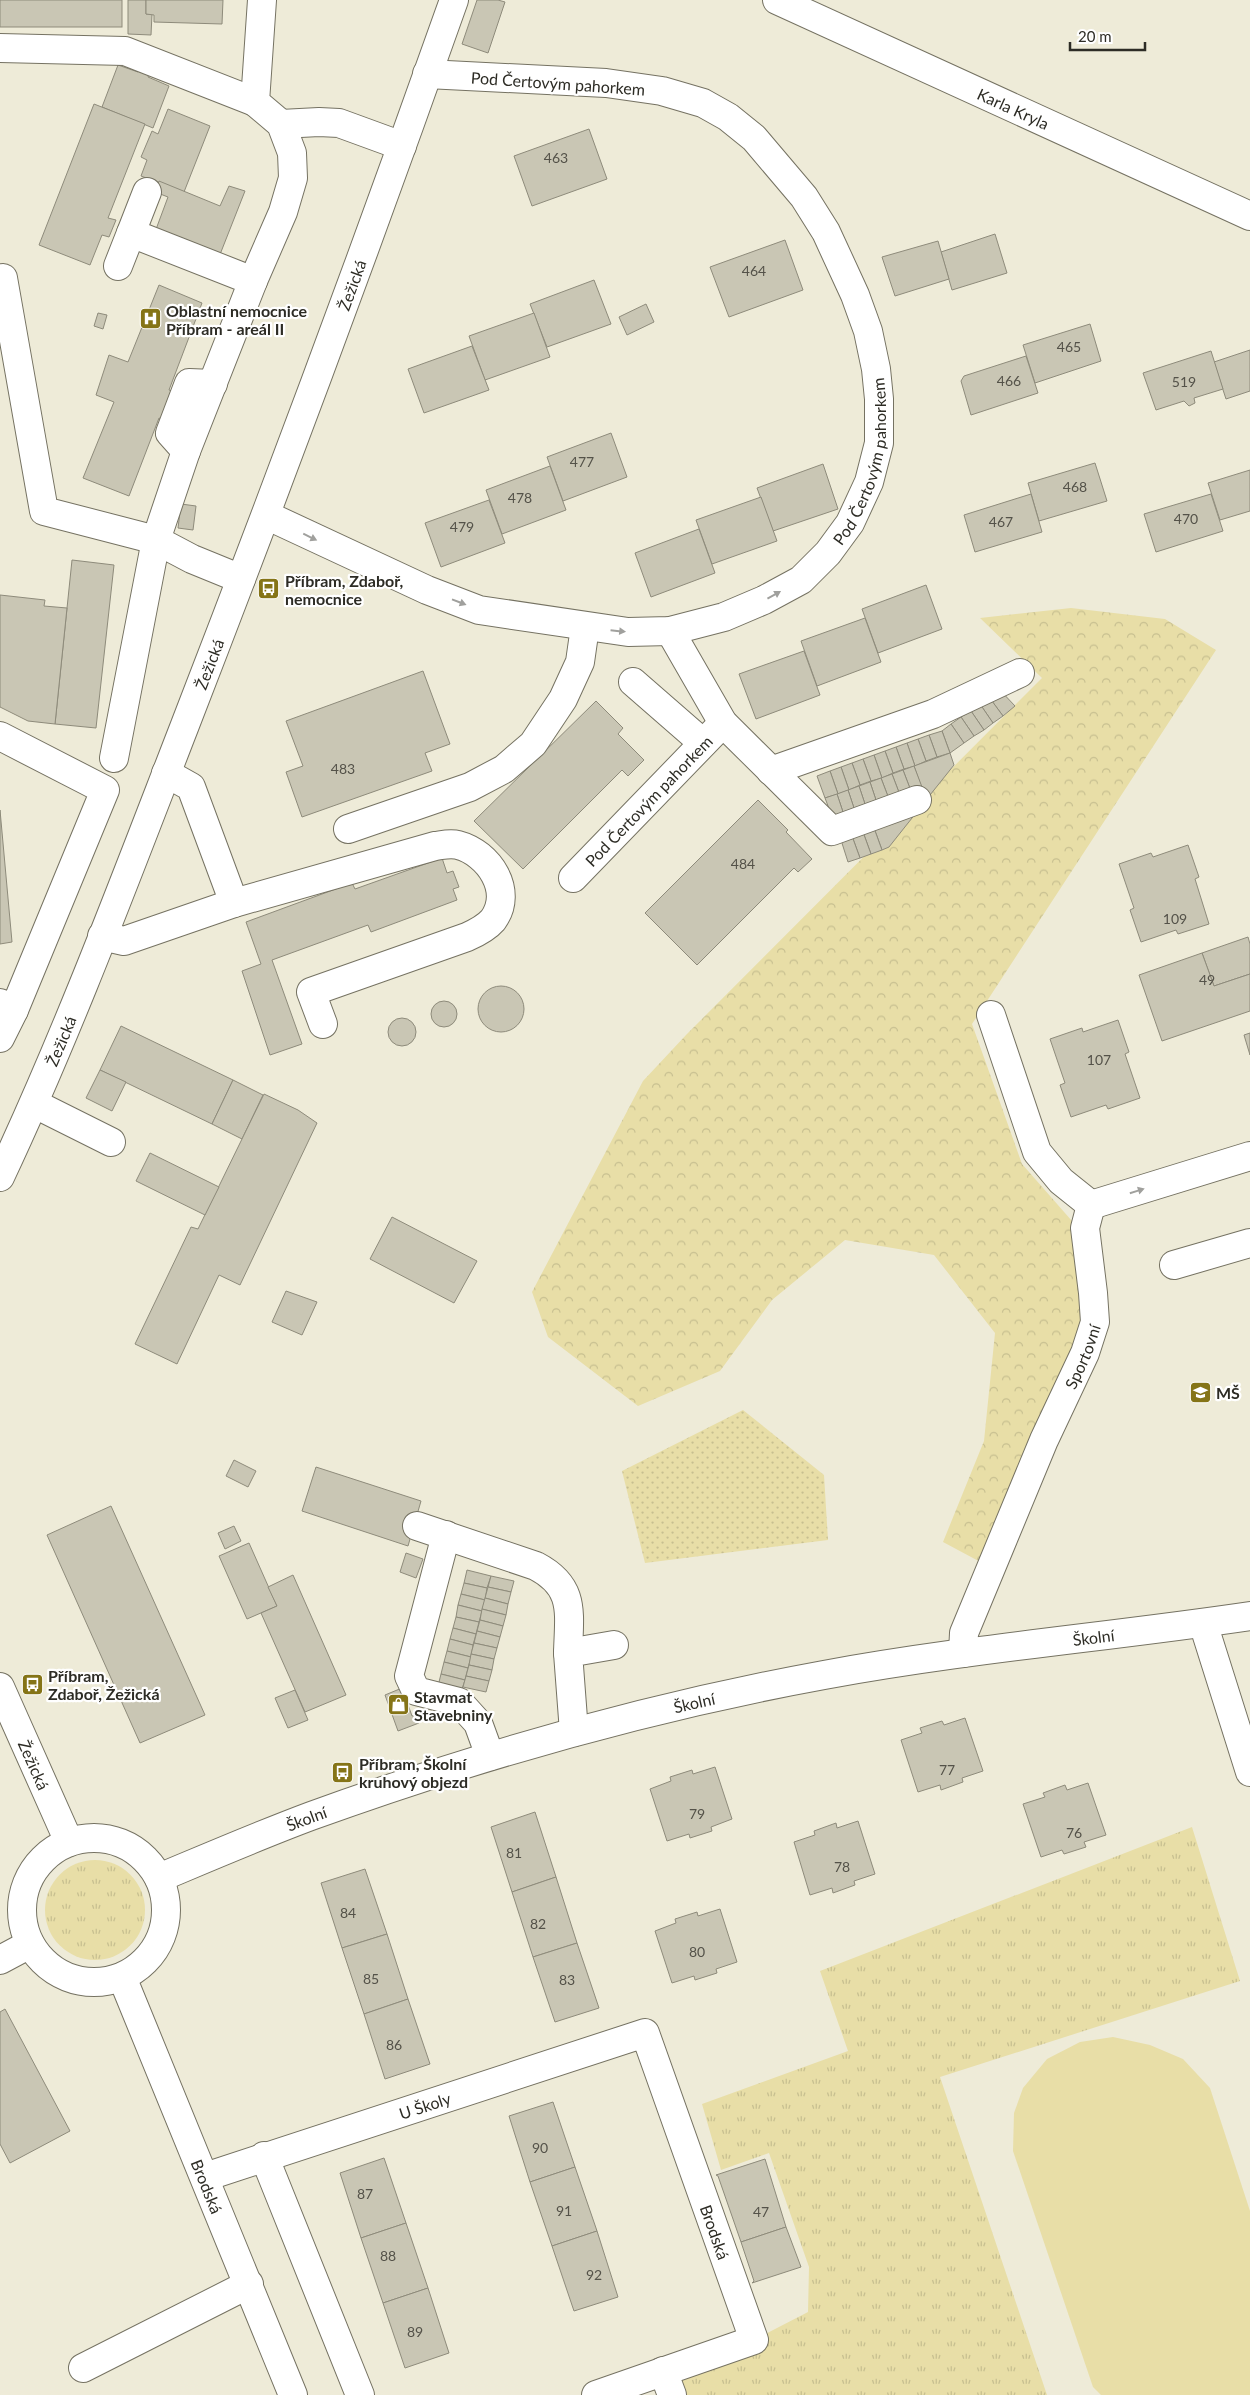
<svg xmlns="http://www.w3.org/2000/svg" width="1250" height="2395" font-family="Lato,sans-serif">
<defs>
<pattern id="grass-tufts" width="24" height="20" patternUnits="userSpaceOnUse" patternTransform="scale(1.25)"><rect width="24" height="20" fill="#e8dea7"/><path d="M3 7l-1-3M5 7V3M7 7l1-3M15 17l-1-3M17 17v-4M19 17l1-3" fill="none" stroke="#c7bf90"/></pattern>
<pattern id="forest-crowns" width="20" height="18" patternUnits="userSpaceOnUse" patternTransform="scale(1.25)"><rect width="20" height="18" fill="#e8dea7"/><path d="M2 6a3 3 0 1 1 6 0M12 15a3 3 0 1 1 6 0" fill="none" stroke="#c7bf90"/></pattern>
<pattern id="park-dots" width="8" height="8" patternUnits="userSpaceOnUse" patternTransform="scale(1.25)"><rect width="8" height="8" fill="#e8dea7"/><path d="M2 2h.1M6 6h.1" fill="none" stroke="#c7bf90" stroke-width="1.8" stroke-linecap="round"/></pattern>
</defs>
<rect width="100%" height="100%" fill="#eeebd8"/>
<!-- grass -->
<g fill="url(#grass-tufts)">
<polygon points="1192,1827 1240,1981 940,2077 1047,2395 672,2395 663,2371 754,2340 808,2312 809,2267 769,2153 721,2170 702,2104 848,2051 820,1971"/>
<circle cx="95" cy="1910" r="50"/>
</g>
<!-- forest -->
<polygon fill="url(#forest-crowns)" points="1071,608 1165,619 1216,650 972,1024 1022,1164 1079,1229 1090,1316 986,1565 943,1542 984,1441 995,1333 934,1255 845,1240 772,1300 720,1371 638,1406 548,1337 532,1292 643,1081 686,1035 1042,678 980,618"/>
<!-- park -->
<polygon fill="url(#park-dots)" points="743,1410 824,1475 828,1540 645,1563 622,1471"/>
<!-- pitch -->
<polygon fill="#e8dea7" points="1113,2037 1150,2045 1183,2059 1210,2088 1250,2211 1250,2395 1101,2395 1093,2387 1013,2151 1014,2113 1023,2088 1047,2059 1080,2042"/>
<!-- building -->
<g fill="#c9c6b4" stroke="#8e8b7b">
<rect x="0" y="0" width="122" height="27"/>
<polygon points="128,0 146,0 146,14 152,14 151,35 128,34"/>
<polygon points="146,0 223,0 222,24 154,22 154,15 146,14"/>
<polygon points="477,0 498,0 505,2 488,53 462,44"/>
<polygon points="118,65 138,72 140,67 150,71 148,77 169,86 153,128 102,107"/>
<polygon points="94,104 145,124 108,218 116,220 109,237 102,235 90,265 39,245"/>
<polygon points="168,109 210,126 184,192 141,176 147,160 141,157 152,131 158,134"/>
<polygon points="589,129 607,179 532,206 514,156"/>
<polygon points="159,181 220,206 229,186 245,191 219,257 155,232 168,197 155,192"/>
<polygon points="995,234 1007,273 952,290 941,252"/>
<polygon points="785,240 803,290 729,317 710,267"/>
<polygon points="938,241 949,279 895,296 882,257"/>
<polygon points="594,280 611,324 547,347 530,304"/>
<polygon points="159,285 202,303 169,390 177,393 166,421 159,418 129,496 83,478 114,402 96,395 109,355 128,362"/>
<polygon points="646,304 654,322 627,335 619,317"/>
<polygon points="98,313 107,315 103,329 94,326"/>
<polygon points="534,313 550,357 485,380 469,336"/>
<polygon points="1090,324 1101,361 1035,383 1023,345"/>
<polygon points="472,346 489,390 424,413 408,369"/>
<polygon points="1250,350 1250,391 1226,399 1214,362"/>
<polygon points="1211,351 1223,389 1194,398 1195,403 1189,406 1184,401 1156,410 1143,373"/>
<polygon points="1026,356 1038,393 971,415 961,381 964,376"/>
<polygon points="611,433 627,477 563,501 547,457"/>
<polygon points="1095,463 1107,501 1039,521 1028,483"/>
<polygon points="823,464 838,509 773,531 757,488"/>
<polygon points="550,466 566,510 502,534 486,490"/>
<polygon points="1250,470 1250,511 1220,520 1208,483"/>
<polygon points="1031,494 1042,532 975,552 964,515"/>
<polygon points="1211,494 1223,531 1156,552 1144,514"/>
<polygon points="761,497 777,541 712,564 696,520"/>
<polygon points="489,500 505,543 441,567 425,523"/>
<polygon points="181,504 196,506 193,530 178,528"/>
<polygon points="699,529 715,573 651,597 635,553"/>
<polygon points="72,560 114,565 96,728 55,724"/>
<polygon points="926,585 942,629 878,653 862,609"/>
<polygon points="0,595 45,600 44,606 67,608 55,724 28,721 0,707"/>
<polygon points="865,618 881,662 817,686 801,641"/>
<polygon points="804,651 820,695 756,719 739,674"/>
<polygon points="423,671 450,744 425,753 432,771 302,817 286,772 303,766 286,721"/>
<polygon points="999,689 1015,706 1003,716 989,697"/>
<polygon points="989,697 1003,716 993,723 980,704"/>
<polygon points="596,701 623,728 618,734 644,760 628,776 622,770 523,869 474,821"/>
<polygon points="980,704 993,723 984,730 971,711"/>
<polygon points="971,711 984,730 974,736 961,717"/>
<polygon points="961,717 974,736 964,743 951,724"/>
<polygon points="951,724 964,743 950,753 942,731"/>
<polygon points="942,731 950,753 937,757 929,735"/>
<polygon points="929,735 937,757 926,761 918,739"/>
<polygon points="918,739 926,761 915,766 907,743"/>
<polygon points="907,743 915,766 904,769 896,747"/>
<polygon points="896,747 904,769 893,773 885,751"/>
<polygon points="885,751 893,773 882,778 874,755"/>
<polygon points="950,753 954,765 926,800 914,766"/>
<polygon points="874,755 882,778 871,781 863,759"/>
<polygon points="863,759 871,781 860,785 852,763"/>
<polygon points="852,763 860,785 849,790 841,767"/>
<polygon points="914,766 922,787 911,791 903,770"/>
<polygon points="841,767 849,790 838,794 830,771"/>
<polygon points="903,770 911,791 900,795 892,774"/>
<polygon points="830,771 838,794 825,798 817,776"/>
<polygon points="892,774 900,795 889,799 881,778"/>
<polygon points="881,778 889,799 877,803 870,782"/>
<polygon points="870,782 877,803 866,807 859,786"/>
<polygon points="859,786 866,807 855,811 848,790"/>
<polygon points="848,790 855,811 844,815 837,794"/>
<polygon points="837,794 844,815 833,819 825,798"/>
<polygon points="758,800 788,830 786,832 812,859 798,872 794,868 697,965 645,913"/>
<polygon points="0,810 12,942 0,944"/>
<polygon points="916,813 889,847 882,850 874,828"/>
<polygon points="874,828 882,850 871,854 863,832"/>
<polygon points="863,832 871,854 860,858 852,836"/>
<polygon points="852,836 860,858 848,862 841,840"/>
<polygon points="1188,845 1199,877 1195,879 1209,924 1178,934 1176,930 1141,942 1130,910 1134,908 1119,864 1151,853 1153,857"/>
<polygon points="442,858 447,873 453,871 459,887 453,889 457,900 371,932 368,925 272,960 302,1044 270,1055 242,971 261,964 246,922 352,883 355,889"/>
<polygon points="1248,937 1250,944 1250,974 1214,986 1202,953"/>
<polygon points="1202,953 1214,986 1250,974 1250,1011 1162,1041 1139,975"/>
<circle cx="501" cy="1009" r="23"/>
<circle cx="444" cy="1014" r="13"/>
<circle cx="402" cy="1032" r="14"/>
<polygon points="1118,1020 1129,1052 1125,1054 1140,1098 1108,1109 1106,1105 1071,1117 1060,1085 1065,1083 1050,1039 1082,1028 1083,1032"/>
<polygon points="121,1026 233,1080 212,1124 100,1070"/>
<polygon points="1250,1033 1250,1055 1244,1035"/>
<polygon points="100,1070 126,1082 112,1111 86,1098"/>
<polygon points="233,1080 263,1095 242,1139 212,1124"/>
<polygon points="264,1094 298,1110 317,1123 240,1285 219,1275 177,1364 135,1344 191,1227 198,1229"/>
<polygon points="150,1153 219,1187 205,1215 136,1181"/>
<polygon points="392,1217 477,1261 454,1303 370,1259"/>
<polygon points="286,1291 317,1302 302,1335 272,1322"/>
<polygon points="234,1460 256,1471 248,1487 226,1476"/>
<polygon points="316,1467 421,1501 408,1546 302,1511"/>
<polygon points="111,1506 205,1715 140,1743 47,1535"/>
<polygon points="234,1526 241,1541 225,1549 218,1533"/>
<polygon points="249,1543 277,1606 247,1619 219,1556"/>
<polygon points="406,1553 423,1559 416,1578 400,1572"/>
<polygon points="467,1570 491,1576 487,1588 464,1583"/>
<polygon points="293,1575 346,1695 305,1712 261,1613 277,1606 268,1587"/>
<polygon points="491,1576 514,1581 511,1592 488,1587"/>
<polygon points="464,1583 487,1588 485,1600 461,1594"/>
<polygon points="488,1587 511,1592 508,1604 485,1598"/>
<polygon points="461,1594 485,1600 482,1611 458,1605"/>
<polygon points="485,1598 508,1604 506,1615 482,1609"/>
<polygon points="458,1605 482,1611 479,1622 456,1617"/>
<polygon points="482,1609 506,1615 503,1626 480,1620"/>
<polygon points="456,1617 479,1622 476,1634 453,1628"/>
<polygon points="480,1620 503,1626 500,1637 477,1631"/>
<polygon points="453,1628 476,1634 473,1645 450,1639"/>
<polygon points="477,1631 500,1637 497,1648 474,1643"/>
<polygon points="450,1639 473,1645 471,1657 447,1651"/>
<polygon points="474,1643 497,1648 494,1659 471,1654"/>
<polygon points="447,1651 471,1657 468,1668 444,1662"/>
<polygon points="471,1654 494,1659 492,1670 469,1665"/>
<polygon points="444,1662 468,1668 465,1680 441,1674"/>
<polygon points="469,1665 492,1670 489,1681 466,1676"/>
<polygon points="441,1674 465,1680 461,1692 438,1686"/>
<polygon points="466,1676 489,1681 486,1692 463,1687"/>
<polygon points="402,1688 412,1716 416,1715 419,1723 398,1731 385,1695"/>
<polygon points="295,1690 308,1720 288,1728 275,1698"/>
<polygon points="965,1718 983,1771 962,1778 963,1782 941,1790 940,1785 918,1792 901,1740 922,1733 920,1728 942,1721 944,1725"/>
<polygon points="715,1767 732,1819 711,1827 712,1831 690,1838 689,1834 667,1841 650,1789 671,1781 670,1777 692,1770 693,1774"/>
<polygon points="1088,1783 1106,1835 1084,1842 1086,1847 1064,1854 1062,1850 1041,1857 1023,1804 1045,1797 1043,1793 1065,1785 1067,1790"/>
<polygon points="535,1812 556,1877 512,1892 491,1827"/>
<polygon points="858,1821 875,1874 854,1881 855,1885 833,1893 832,1888 810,1895 794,1842 815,1835 814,1831 836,1823 837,1828"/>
<polygon points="365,1869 387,1934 342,1948 321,1883"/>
<polygon points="556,1877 577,1943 533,1957 512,1892"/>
<polygon points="720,1909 737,1962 716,1969 717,1973 695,1980 694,1976 672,1983 655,1931 676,1923 675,1919 697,1912 698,1916"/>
<polygon points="387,1934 408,1999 364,2014 342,1948"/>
<polygon points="577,1943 599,2008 555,2022 533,1957"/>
<polygon points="408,1999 430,2064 385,2079 364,2014"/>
<polygon points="5,2009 70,2131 10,2163 0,2144 0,2012"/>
<polygon points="553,2102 575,2167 530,2182 509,2116"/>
<polygon points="384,2158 406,2223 361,2238 340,2173"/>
<polygon points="765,2159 786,2227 741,2242 718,2176 716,2175"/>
<polygon points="575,2167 597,2231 552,2246 530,2182"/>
<polygon points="406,2223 428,2288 383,2303 361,2238"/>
<polygon points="786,2227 801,2267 752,2283 754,2281 741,2242"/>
<polygon points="597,2231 618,2297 574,2311 552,2246"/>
<polygon points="428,2288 449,2353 405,2368 383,2303"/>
</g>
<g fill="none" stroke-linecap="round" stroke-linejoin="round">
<defs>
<g id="minor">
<path id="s1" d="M 777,0 L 1250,216"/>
<polyline points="0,48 125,51 255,102"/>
<polyline points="281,124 319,122 339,123 402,146"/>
<polyline points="147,192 131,233 253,281"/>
<polyline points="118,266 131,233"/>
<polyline points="3,278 44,511 156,540 192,559 241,579"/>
<polyline points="186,451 170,433 189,383 213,384"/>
<path id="s2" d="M 266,515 L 427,590 L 479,610 L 628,632 L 670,631 L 724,617 L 764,600 L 801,580 L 828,553 L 850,523 L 869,482 L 879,443 L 879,399 L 876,369 L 868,331 L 855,295 L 826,232 L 804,197 L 754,138 L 728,117 L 703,103 L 662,91 L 606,83 L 427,74"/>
<polyline points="670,631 723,723 832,831 917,800"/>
<polyline points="633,682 703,743"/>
<polyline points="0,736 105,790 14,1010 0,1003"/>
<polyline points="114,758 156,540 186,451 253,281 283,212 293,178 292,153 281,124 255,102 262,0"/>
<polyline points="771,771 933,714 1020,673"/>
<polyline points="166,773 191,787 234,903"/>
<polyline points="348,829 470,787 504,769 533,744 563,699 580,662 585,627"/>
<path id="s3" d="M 573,878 L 723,723"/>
<path d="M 102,936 L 124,941 L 234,903 L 435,846 C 443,845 450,843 458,845 C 489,853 514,891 493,920 C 486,928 476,933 467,937 L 311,992 L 323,1024"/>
<polyline points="991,1015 1037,1152 1061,1181 1091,1205"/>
<polyline points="0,1038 14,1010"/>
<polyline points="35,1104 111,1142"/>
<path id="s4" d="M 0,1177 C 69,1030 126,877 185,725 C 278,485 368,243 454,0"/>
<polyline points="1091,1205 1250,1156"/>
<polyline points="1174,1265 1250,1243"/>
<path d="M 417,1526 L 536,1566 C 576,1587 569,1613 568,1653"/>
<polyline points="446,1535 409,1676 416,1691 459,1702 478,1723 490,1756"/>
<polyline points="1203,1623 1250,1772"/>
<path id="s5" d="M 963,1653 L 964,1633 L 1044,1440 L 1085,1353 L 1095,1322 L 1093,1293 L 1085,1228 L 1091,1205"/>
<path id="s6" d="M 0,1687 L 69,1842"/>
<polyline points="574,1732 568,1653 614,1645"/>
<circle cx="94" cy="1910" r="72"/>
<path id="s7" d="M 159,1878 C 209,1857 260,1835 311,1816 C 477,1756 649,1707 824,1675 C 965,1649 1108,1637 1250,1616"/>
<polyline points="0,1960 30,1944"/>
<path id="s8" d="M 122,1977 L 293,2395"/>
<polyline points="264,2156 360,2395"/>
<path id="s9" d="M 205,2177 L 645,2033 L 754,2340 L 596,2395"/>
<polyline points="83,2368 249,2284"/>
<polyline points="663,2371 672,2395"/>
</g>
</defs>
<!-- minor casing -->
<use href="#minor" stroke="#757262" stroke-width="30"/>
<!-- minor -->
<use href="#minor" stroke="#fff" stroke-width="28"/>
</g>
<!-- one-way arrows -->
<defs><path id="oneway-solid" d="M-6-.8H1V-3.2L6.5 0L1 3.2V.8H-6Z" transform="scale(1.25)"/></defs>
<g fill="#a0a09d">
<use href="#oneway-solid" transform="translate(310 537) rotate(26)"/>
<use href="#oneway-solid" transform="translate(774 595) rotate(-29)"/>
<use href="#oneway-solid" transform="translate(459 602) rotate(21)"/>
<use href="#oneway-solid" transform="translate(618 631) rotate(6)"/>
<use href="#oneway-solid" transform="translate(1137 1191) rotate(-17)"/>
</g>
<!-- icons -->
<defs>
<symbol id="hospital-square" viewBox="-11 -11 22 22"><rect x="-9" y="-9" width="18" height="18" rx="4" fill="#857417" stroke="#fff"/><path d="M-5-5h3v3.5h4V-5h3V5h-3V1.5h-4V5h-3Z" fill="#fff"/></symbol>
<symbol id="bus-square" viewBox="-11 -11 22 22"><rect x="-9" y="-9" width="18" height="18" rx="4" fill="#857417" stroke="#fff"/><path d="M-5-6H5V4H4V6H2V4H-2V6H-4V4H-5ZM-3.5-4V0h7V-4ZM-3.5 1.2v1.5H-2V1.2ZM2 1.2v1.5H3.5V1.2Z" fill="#fff"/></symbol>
<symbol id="school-square" viewBox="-11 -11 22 22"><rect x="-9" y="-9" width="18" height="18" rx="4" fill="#857417" stroke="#fff"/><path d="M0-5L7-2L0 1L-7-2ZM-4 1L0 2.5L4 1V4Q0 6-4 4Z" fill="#fff"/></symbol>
<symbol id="shop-square" viewBox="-11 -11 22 22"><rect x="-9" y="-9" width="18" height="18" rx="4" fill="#857417" stroke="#fff"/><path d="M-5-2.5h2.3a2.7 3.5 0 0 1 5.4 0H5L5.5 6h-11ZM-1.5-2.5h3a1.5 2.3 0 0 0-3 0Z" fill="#fff"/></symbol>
</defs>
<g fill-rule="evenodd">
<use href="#hospital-square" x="138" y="306" width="25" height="25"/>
<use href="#bus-square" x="256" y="576" width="25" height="25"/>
<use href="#school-square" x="1188" y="1380" width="25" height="25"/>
<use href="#bus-square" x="20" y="1672" width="25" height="25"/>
<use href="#shop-square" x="386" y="1692" width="25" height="25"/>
<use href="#bus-square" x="330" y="1760" width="25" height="25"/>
</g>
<g text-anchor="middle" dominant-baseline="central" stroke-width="4.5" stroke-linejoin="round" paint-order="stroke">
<!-- number labels -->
<g font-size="14" fill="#545249">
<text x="556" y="157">463</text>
<text x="754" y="270">464</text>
<text x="1069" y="346">465</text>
<text x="1009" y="380">466</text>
<text x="1184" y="381">519</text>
<text x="582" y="461">477</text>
<text x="1075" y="486">468</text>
<text x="520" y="497">478</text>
<text x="1186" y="518">470</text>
<text x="1001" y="521">467</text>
<text x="462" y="526">479</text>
<text x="343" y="768">483</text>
<text x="743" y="863">484</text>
<text x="1175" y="918">109</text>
<text x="1207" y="979">49</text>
<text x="1099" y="1059">107</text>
<text x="947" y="1769">77</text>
<text x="697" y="1813">79</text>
<text x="1074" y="1832">76</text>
<text x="514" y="1852">81</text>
<text x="842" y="1866">78</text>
<text x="348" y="1912">84</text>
<text x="538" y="1923">82</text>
<text x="697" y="1951">80</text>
<text x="371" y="1978">85</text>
<text x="567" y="1979">83</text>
<text x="394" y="2044">86</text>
<text x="540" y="2147">90</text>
<text x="365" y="2193">87</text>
<text x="564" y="2210">91</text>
<text x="761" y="2211">47</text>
<text x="388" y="2255">88</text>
<text x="594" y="2274">92</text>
<text x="415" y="2331">89</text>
</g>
<!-- street labels -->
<g font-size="16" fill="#2d2c25" stroke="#fff">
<text transform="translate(558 83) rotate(4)">Pod Čertovým pahorkem</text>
<text stroke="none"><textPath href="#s1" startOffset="260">Karla Kryla</textPath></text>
<text stroke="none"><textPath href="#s4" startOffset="959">Žežická</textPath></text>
<text stroke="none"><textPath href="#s2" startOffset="706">Pod Čertovým pahorkem</textPath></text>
<text stroke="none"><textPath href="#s4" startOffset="554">Žežická</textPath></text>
<text stroke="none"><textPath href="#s3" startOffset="108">Pod Čertovým pahorkem</textPath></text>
<text stroke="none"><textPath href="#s4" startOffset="149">Žežická</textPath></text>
<text stroke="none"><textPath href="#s5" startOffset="321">Sportovní</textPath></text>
<text stroke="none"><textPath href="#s7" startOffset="969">Školní</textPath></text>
<text stroke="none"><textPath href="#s7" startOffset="564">Školní</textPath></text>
<text stroke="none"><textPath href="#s6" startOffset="85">Žežická</textPath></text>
<text stroke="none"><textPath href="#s7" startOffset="159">Školní</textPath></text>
<text stroke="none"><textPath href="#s9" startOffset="231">U Školy</textPath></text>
<text stroke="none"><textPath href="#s8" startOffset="226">Brodská</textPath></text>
<text stroke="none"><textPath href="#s9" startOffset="674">Brodská</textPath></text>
</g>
<!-- poi labels -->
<g font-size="16" font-weight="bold" fill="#2d2c25" stroke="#fff" text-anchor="start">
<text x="166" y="310">Oblastní nemocnice<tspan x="166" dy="18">Příbram - areál II</tspan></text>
<text x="285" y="580">Příbram, Zdaboř,<tspan x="285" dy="18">nemocnice</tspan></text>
<text x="1216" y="1392">MŠ</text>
<text x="48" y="1675">Příbram,<tspan x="48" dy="18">Zdaboř, Žežická</tspan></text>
<text x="414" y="1696">Stavmat<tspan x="414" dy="18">Stavebniny</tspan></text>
<text x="359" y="1763">Příbram, Školní<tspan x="359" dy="18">kruhový objezd</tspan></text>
</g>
</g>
<!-- scale -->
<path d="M1070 42v8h75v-8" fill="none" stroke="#2d2c25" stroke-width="2.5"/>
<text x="1078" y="42" font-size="15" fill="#2d2c25" stroke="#ffffff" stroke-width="4" paint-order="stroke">20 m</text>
</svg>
